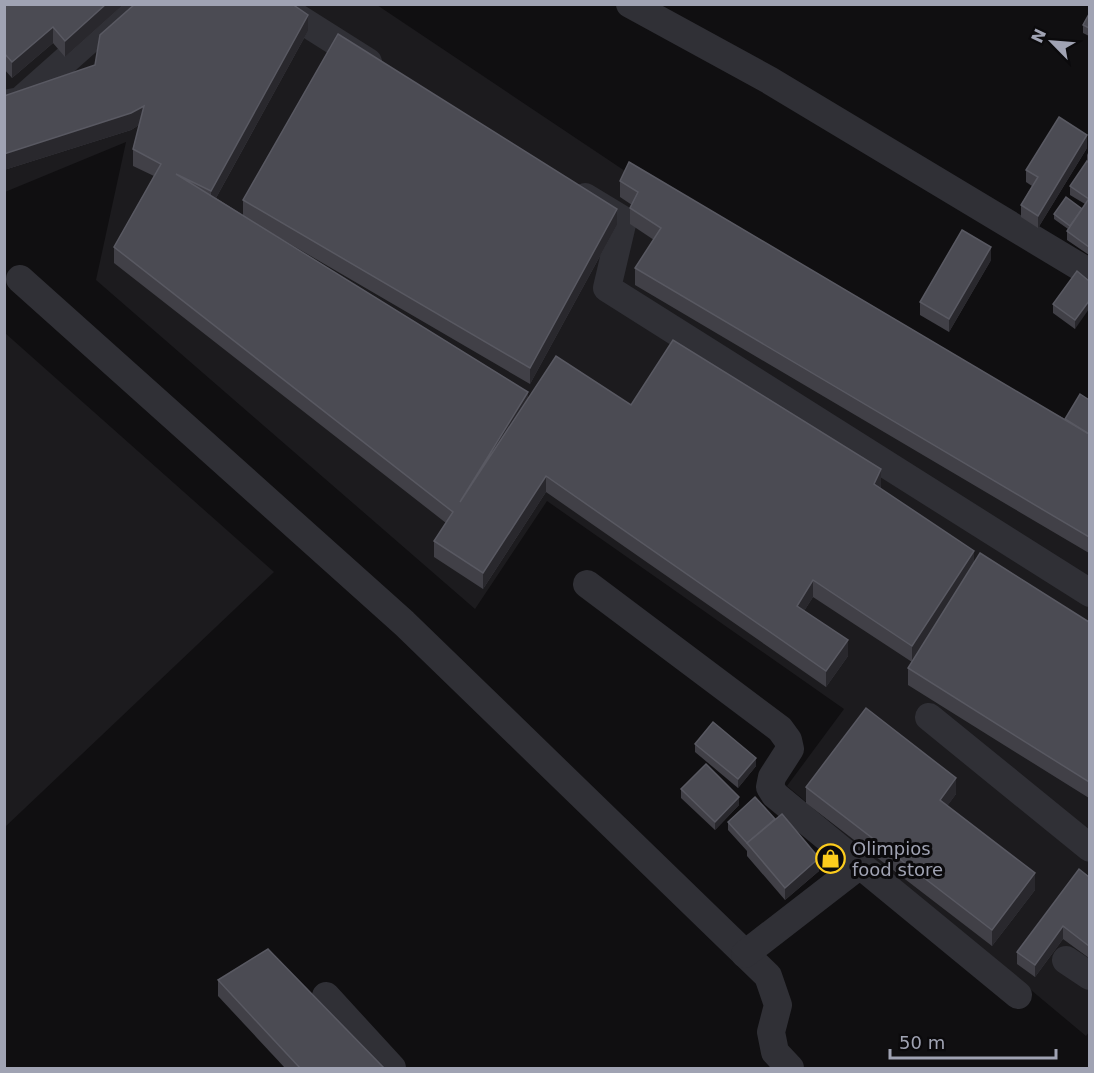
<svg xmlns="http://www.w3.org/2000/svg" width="1094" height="1073" font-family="'DejaVu Sans',sans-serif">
<rect width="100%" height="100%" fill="#100f11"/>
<!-- built -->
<g fill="#1c1b1e">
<polygon points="5,5 377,5 625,171 1089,447 1090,1031 1086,1036 787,786 844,709 547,501 475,609 96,280 126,142 5,192"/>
<polygon points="5,333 274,572 5,827"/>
</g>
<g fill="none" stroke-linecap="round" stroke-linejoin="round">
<!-- minor -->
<g stroke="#303036" stroke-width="28">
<polyline points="276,4 368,62"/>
<polyline points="630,4 769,80 1090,273"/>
<polyline points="4,104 20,101 129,4"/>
<polyline points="585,197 623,220 607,288 1090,593"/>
<polyline points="20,279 404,623 768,976 778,1005 771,1032 775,1052 790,1068"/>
<polyline points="587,584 780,729 788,740 790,749 772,777 770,787 775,795 860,865"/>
<polyline points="929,717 1090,848"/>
<polyline points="745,954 860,865 1018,995"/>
<polyline points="1066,960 1090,976"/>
<polyline points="326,996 392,1068"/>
</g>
</g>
<!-- wall -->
<g fill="#414047">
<polygon points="4,4 124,4 65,57 53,43 12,78 4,69"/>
<polygon points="1089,14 1089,36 1083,33 1083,25"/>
<polygon points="308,31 216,198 243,215 243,200 617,225 530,384 261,227 528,399 631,405 881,486 880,489 974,562 1089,622 1089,798 908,685 908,668 912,662 813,597 804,611 848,656 826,687 546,492 483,589 434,557 434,541 446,523 114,263 114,247 154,176 133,166 133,149 139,125 131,130 4,170 4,96 95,65"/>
<polygon points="1087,148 1038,228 1021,217 1021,205 1032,186 1026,182 1026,170"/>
<polygon points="1089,151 1089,255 1067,240 1067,231 1068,229 1054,219 1054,214 1082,209 1085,204 1070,195 1070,186 1087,161 1087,155"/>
<polygon points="620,181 1065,419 1089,400 1089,553 635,285 635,268 654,240 630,224 630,208 632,205 620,197"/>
<polygon points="991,260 949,332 920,315 920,302"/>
<polygon points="1089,281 1075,329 1053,313 1053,304"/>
<polygon points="695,744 756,766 738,788 695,752"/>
<polygon points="806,787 956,794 947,806 1035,890 992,946 806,803"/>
<polygon points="681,789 739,805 715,830 681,798"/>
<polygon points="728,822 819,871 785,900 747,856 747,851 728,830"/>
<polygon points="1089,877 1089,958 1063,939 1035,977 1017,964 1017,952"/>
<polygon points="218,980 384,1068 285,1068 218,996"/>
</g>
<!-- shaded-wall -->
<g fill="#29282d">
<polygon points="106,4 124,4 65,57 65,41"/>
<polygon points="308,15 308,31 211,207 211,191"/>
<polygon points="53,27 53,43 12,78 12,62"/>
<polygon points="144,106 144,122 131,130 4,170 4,154"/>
<polygon points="1087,135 1087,148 1038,228 1038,216"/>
<polygon points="617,209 617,225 530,384 530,368"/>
<polygon points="991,247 991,260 949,332 949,319"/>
<polygon points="1089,301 1089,309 1075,329 1075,320"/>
<polygon points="528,392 528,409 460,502"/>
<polygon points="881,469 881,486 874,501 874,484"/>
<polygon points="546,476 546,492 483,589 483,573"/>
<polygon points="974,551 974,567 912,662 912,646"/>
<polygon points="813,580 813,597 797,622 797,606"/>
<polygon points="848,640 848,656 826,687 826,671"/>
<polygon points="756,758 756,766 738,788 738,779"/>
<polygon points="956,778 956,794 940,816 940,800"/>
<polygon points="739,797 739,805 715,830 715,822"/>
<polygon points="819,858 819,871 785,900 785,888"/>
<polygon points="1035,873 1035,890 992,946 992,930"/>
<polygon points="1063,926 1063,939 1035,977 1035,965"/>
</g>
<!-- building -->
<g fill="#4b4b53" stroke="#595962" stroke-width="1.5">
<polygon points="4,4 106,4 65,41 53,27 12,62 4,53"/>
<polygon points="135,4 292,4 308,15 211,191 176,174 528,392 460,502 556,356 631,405 673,340 881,469 874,484 974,551 912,646 813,580 797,606 848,640 826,671 546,476 483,573 434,541 453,512 114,247 161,164 133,149 144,106 131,113 4,154 4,96 95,65 100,35"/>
<polygon points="1089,14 1089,28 1083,25"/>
<polygon points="338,34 617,209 530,368 243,200"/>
<polygon points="1059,117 1087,135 1038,216 1021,205 1038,177 1026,170"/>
<polygon points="1087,161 1089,163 1089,199 1070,186"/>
<polygon points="629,162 1089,434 1089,537 635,268 661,228 630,208 638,192 620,181"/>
<polygon points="1066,197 1082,209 1070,226 1054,214"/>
<polygon points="1088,200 1089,201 1089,247 1067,231"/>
<polygon points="962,230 991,247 949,319 920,302"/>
<polygon points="1077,271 1089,281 1089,301 1075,320 1053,304"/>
<polygon points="1080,394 1089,400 1089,434 1065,419"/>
<polygon points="980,553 1089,622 1089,782 908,668"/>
<polygon points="866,708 956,778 940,800 1035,873 992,930 806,787"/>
<polygon points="713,722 756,758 738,779 695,744"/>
<polygon points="706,764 739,797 715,822 681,789"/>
<polygon points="755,797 775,819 747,843 728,822"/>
<polygon points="782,814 819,858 785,888 747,843"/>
<polygon points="1079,869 1089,877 1089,946 1063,926 1035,965 1017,952"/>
<polygon points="268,949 384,1068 300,1068 218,980"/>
</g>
<!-- icons -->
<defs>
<symbol id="shop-ring" viewBox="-11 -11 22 22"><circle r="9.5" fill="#0b0a0c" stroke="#fccc1d" stroke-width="1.5"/><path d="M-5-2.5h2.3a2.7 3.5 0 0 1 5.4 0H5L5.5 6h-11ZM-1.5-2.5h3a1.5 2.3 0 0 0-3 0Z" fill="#fccc1d"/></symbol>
</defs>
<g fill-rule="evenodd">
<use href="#shop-ring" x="814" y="842" width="33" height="33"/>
</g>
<g text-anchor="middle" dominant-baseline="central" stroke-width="6" stroke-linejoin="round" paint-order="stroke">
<!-- poi labels -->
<g font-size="18" fill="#a0a3b3" stroke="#0b0a0c" text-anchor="start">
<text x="852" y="848">Olimpios<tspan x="852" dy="21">food store</tspan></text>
</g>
</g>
<!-- border -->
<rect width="1094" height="1073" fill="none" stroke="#a0a3b3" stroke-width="12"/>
<!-- north arrow -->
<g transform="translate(1052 42) rotate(295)" stroke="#0b0a0c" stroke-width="4.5" paint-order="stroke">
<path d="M0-4.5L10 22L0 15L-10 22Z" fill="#a0a3b3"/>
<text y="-9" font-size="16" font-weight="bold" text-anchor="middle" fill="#a0a3b3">N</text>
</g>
<!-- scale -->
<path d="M890 1049v9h166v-9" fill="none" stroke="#a0a3b3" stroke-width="3"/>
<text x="899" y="1049" font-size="18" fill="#a0a3b3" stroke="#0b0a0c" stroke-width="4.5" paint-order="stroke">50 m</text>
</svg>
